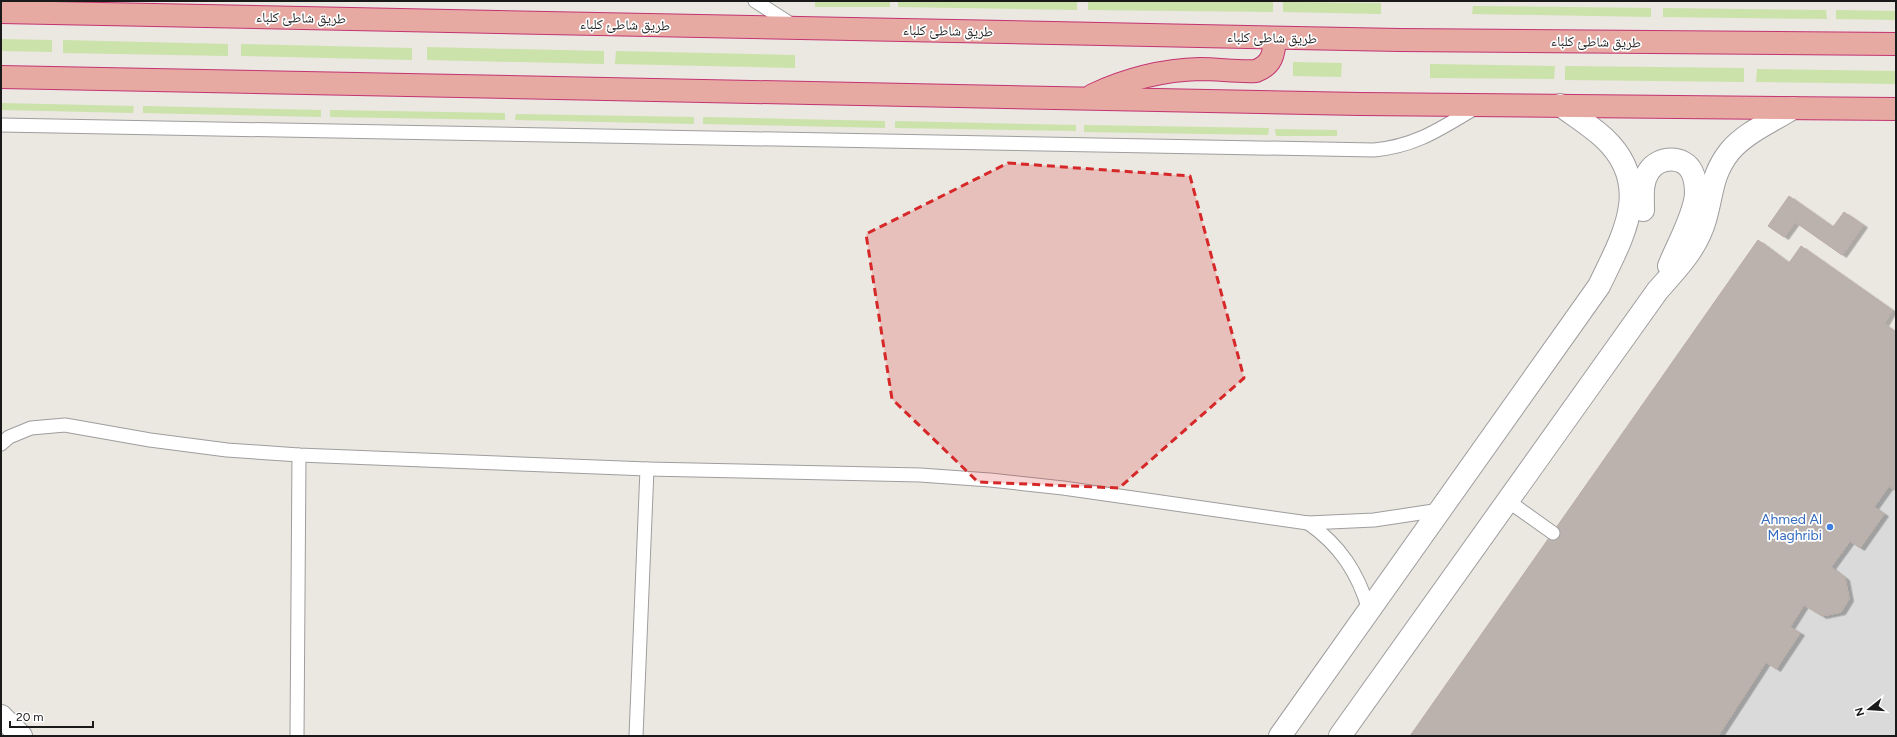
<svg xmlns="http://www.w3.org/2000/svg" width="1897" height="737" font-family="Figtree,'Noto Naskh Arabic',sans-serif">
<defs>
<filter id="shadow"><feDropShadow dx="4.5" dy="2.5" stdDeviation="0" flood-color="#0004"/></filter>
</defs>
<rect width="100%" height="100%" fill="#ebe7e1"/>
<!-- grass -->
<g fill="#cbe2aa">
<rect x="815" y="1" width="75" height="6"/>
<polygon points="898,1 1077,1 1077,10 898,7"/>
<polygon points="1088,1 1273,2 1273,12 1088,10"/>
<polygon points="1283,2 1381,3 1381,14 1283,12"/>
<polygon points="1473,6 1651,8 1651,17 1472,14"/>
<polygon points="1663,8 1826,10 1827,19 1663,17"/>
<polygon points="1836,10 1896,11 1896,20 1836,19"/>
<polygon points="1,39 52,40 52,52 1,51"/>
<polygon points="63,40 228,44 228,56 63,53"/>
<polygon points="241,44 412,48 412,60 241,56"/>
<polygon points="427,47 604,51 604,64 427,60"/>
<polygon points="616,51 795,55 795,68 615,64"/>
<polygon points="1293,62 1342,63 1341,77 1293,76"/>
<polygon points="1430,64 1555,66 1554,79 1430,78"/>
<polygon points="1565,66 1744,68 1744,82 1565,80"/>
<polygon points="1757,69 1896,71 1896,84 1756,82"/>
<polygon points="1,103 134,106 133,113 1,110"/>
<polygon points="143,106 321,110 321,117 143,113"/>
<polygon points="330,110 505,113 505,120 330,117"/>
<polygon points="516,114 694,117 694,124 515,120"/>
<polygon points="703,117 885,121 885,128 703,124"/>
<polygon points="895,121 1076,125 1076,131 895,128"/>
<polygon points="1084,125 1269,128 1268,135 1084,132"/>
<polygon points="1275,129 1337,130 1337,136 1276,136"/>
</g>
<!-- parking -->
<polygon fill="#dadada" points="1889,486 1896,491 1896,736 1718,736 1766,662 1777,669 1799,633 1790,627 1804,605 1822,616 1841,612 1849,599 1845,578 1831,567 1850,541 1860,548 1884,514 1874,507"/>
<!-- building -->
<g fill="#bbb2ae" stroke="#bbaca5" filter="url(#shadow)">
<polygon points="1789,196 1833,227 1844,212 1863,225 1842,255 1795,222 1784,237 1768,226"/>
<polygon points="1758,240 1789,263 1801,246 1892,310 1884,324 1896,332 1896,491 1889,486 1874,507 1884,514 1860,548 1850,541 1831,567 1845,578 1849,599 1841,612 1822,616 1804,605 1790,627 1800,633 1776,669 1766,662 1718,736 1410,736"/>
</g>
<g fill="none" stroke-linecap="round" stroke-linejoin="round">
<defs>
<g id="service">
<polyline points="755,1 794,26"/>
<path d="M 1,125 L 1374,150 C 1417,146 1441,128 1477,107"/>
<polyline points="1,444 9,437 31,428 65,425 150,440 227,450 299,455 647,469 920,475 990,480 1063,488 1308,523 1374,520 1440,510"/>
<polyline points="1508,501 1553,533"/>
<path d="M 1308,523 C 1340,545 1358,573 1369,610"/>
<polyline points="297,736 299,455"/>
<polyline points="636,736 647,469"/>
</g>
<g id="tertiary">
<path d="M 1643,210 C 1643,197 1641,182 1649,171 C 1659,156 1684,155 1692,172 C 1695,178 1696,187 1696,194 C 1695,214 1677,246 1669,266"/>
<polyline points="1,716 21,736"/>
<path d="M 1280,736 L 1599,286 C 1623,236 1654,185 1604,138 C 1591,126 1575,116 1560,105"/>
<path d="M 1340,736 L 1658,290 C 1677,269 1697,248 1705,220 C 1713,193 1711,175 1730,151 C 1746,132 1773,121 1793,108"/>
</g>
<g id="trunk">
<polyline points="1,12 1400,40 1896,44"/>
<polyline points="1,77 1360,104 1896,109"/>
<path d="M 1093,95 C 1127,79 1163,70 1200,69 C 1219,69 1237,72 1256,71 C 1272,65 1274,54 1275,38"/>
</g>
</defs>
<!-- service casing -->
<use href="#service" stroke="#9e9e9e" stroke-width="15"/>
<!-- tertiary casing -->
<use href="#tertiary" stroke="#9e9e9e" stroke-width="24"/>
<!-- trunk casing -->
<use href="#trunk" stroke="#c33372" stroke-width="24"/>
<!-- service -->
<use href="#service" stroke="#fff" stroke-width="13"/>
<!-- tertiary -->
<use href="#tertiary" stroke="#fff" stroke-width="22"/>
<!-- trunk -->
<use href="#trunk" stroke="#e7aaa2" stroke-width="22"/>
</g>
<!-- marked area -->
<path fill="#d62828" fill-opacity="0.2" stroke="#d62828" stroke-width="3" stroke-dasharray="8 5" stroke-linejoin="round" d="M 1008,163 L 1190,176 L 1244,378 L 1119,488 L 978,482 L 892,399 L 866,234 Z"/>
<!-- markers -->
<circle fill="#3f7fe0" stroke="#fff" stroke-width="1.5" cx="1830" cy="527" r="4"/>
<g text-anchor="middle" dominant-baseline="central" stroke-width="3.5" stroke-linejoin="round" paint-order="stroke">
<!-- street labels -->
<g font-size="14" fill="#1a1a1a" stroke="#fff">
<text transform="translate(301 18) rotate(1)">طريق شاطئ كلباء</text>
<text transform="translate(625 25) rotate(1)">طريق شاطئ كلباء</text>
<text transform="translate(948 31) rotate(1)">طريق شاطئ كلباء</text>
<text transform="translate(1272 38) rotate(1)">طريق شاطئ كلباء</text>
<text transform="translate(1596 42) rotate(1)">طريق شاطئ كلباء</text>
</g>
<!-- shop labels -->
<g font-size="14" fill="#366cbe" stroke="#fff" text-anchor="end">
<text x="1822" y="519">Ahmed Al<tspan x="1822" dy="16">Maghribi</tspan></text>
</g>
</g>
<!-- border -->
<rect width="1897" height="737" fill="none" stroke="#1a1a1a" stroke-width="4"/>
<!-- north arrow -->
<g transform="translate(1869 709) rotate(253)" stroke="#ffffff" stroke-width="3" paint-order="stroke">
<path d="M0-3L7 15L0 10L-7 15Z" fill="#1a1a1a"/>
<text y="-6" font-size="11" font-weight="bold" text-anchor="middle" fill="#1a1a1a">N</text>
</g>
<!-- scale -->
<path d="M10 721v6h83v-6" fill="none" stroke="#1a1a1a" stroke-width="2"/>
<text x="16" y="721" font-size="12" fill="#1a1a1a" stroke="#ffffff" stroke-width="3" paint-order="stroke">20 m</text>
</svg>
